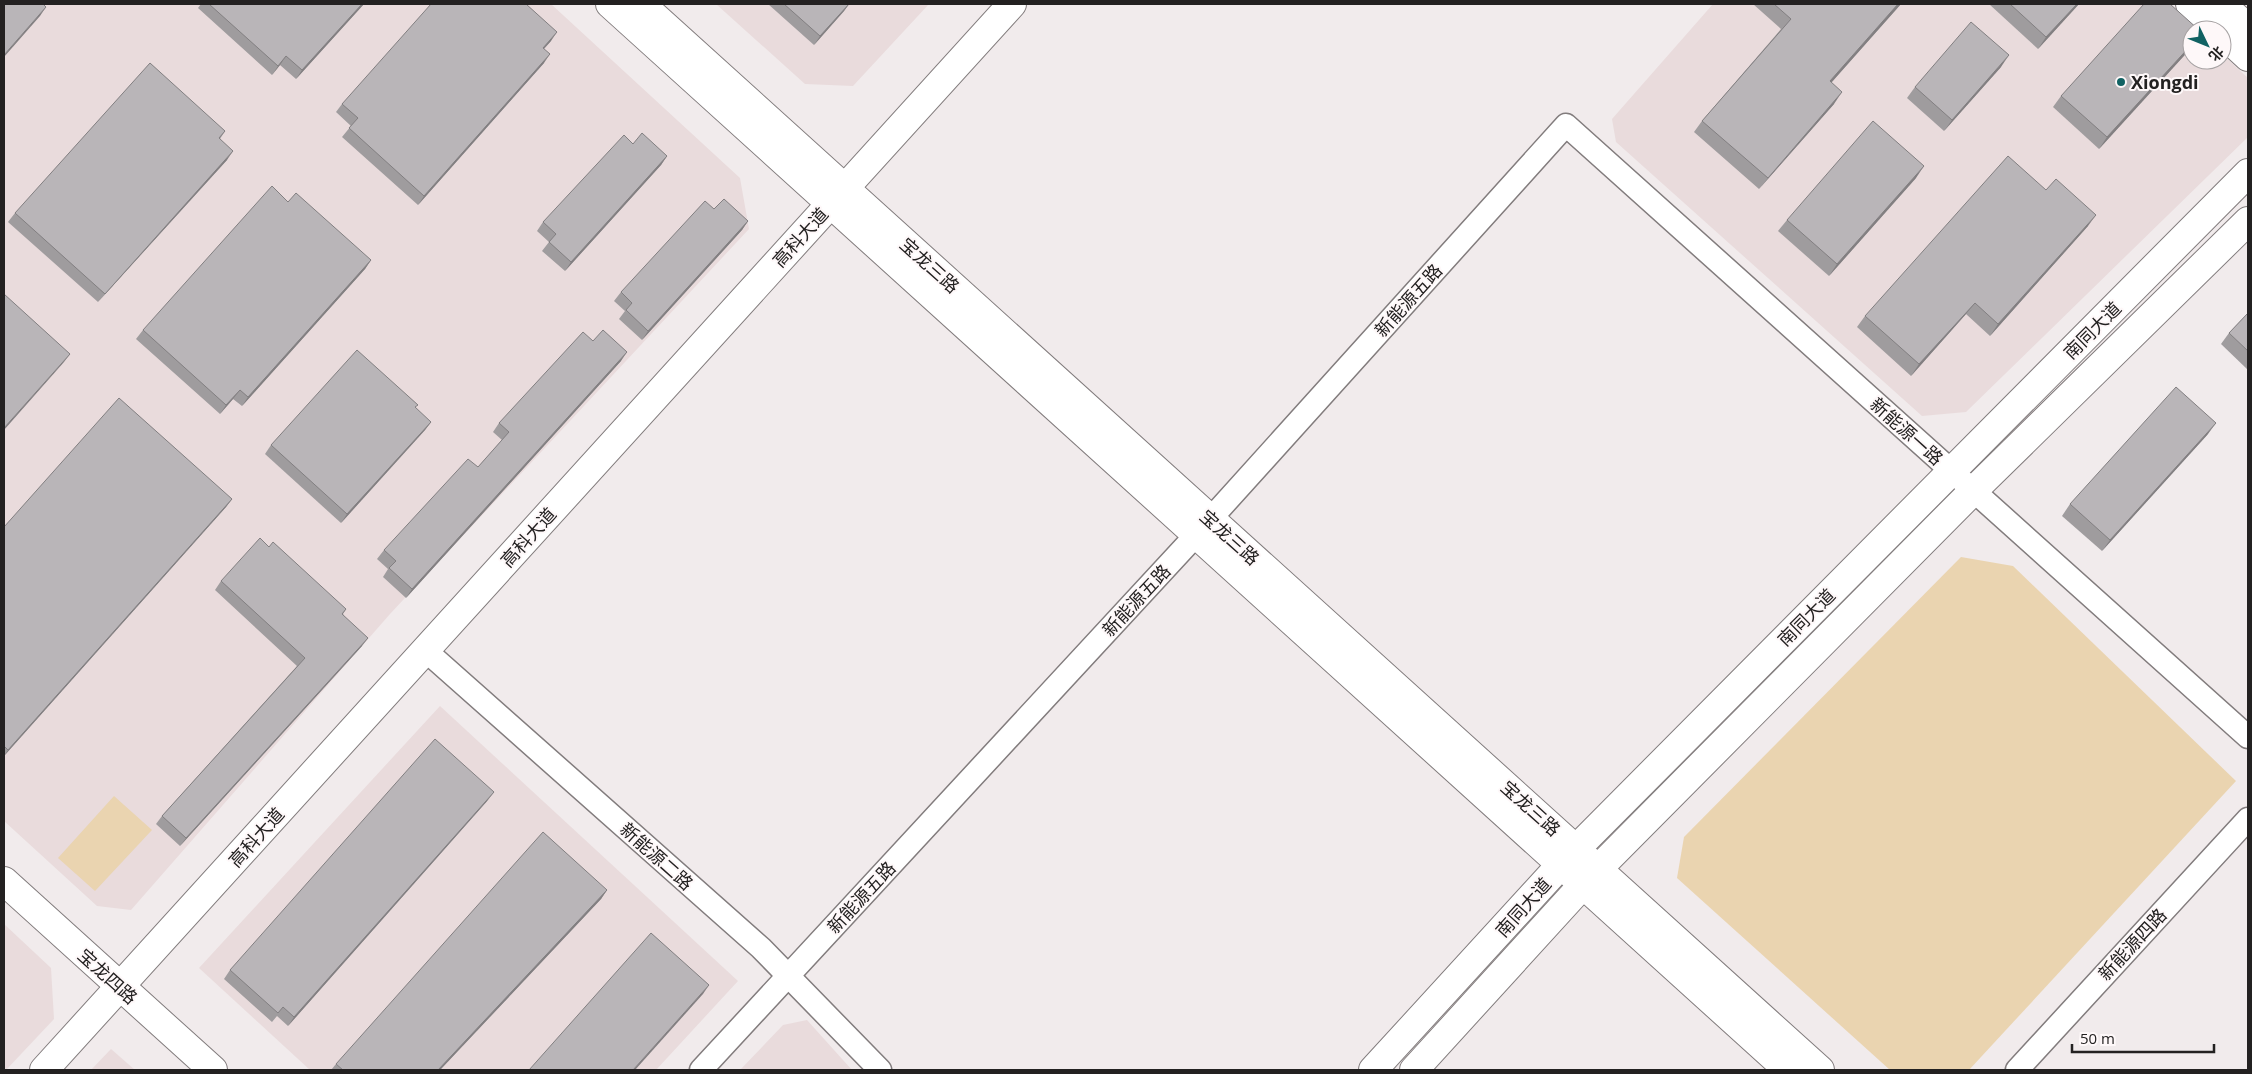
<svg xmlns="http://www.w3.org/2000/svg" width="2252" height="1074" font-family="'Open Sans','Noto Sans SC',sans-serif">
<rect width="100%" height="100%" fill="#f1ebec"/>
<!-- built -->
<g fill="#e9dbdc">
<polygon points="4,4 551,4 740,178 749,229 390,614 131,910 97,906 4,821"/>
<polygon points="716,4 929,4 853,86 805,84"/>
<polygon points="1713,4 2166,4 2192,30 2192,60 2222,60 2222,54 2248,78 2248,137 1966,412 1922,416 1616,142 1612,119"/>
<polygon points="440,706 738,981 656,1070 310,1070 199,968"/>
<polygon points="4,924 51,968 54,1019 6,1070 4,1070"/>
<polygon points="807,1020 852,1070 740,1070 783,1025"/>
<polygon points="111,1049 135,1070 91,1070"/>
</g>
<!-- green -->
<g fill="#ead4b0">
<polygon points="1961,557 2013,566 2236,781 1969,1070 1890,1070 1677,878 1684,837"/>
<polygon points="114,796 152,830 95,891 58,858"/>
</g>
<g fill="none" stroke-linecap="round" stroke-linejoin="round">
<defs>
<g id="street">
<polyline points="425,650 761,948 880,1070"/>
<polyline points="701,1070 1196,535 1566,125 2248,737"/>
<polyline points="2017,1070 2248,819"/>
</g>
<g id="secondary">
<polyline points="610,4 1788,1070"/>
<polyline points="641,4 1820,1070"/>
<polyline points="2190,4 2218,30"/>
<polyline points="2221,4 2248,28"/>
<polyline points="2222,33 2248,57"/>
<polyline points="4,881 213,1070"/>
<polyline points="44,1070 1012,4"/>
<polyline points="1373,1070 1567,858 2248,173"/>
<polyline points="1414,1070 1589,878 1973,491 2248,221"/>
</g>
</defs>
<!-- street casing -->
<use href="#street" stroke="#827c7d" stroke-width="25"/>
<!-- secondary casing -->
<use href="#secondary" stroke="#827c7d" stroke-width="30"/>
<!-- street -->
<use href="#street" stroke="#fff" stroke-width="22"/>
<!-- secondary -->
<use href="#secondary" stroke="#fff" stroke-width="28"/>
</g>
<!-- wall -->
<g fill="#9f9c9e">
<polygon points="201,4 364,4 296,79 280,65 272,75 198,8"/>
<polygon points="768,4 849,4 844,11 814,45"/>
<polygon points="1753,4 1901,4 1831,83 1834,104 1759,189 1694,132 1702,121 1781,29"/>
<polygon points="1989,4 2079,4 2038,49"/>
<polygon points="2192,30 2192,47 2099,149 2053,107 2061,96"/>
<polygon points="551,41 544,49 544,63 418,205 342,137 351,126 336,112 342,104"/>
<polygon points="2001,67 1944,131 1907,98 1915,87"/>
<polygon points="225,131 220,139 227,160 98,302 8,222 15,213"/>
<polygon points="633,144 667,156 661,165 565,271 542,251 549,242 537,231 543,222"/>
<polygon points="1916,178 1829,276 1778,231 1787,220"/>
<polygon points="2046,190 2088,226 1990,336 1966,314 1911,376 1857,327 1865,316"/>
<polygon points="288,202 371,260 365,269 242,406 233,399 220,414 136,339 143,330"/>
<polygon points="714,209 748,221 742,230 642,340 619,319 625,311 614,301 621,292"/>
<polygon points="2248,313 2248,370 2221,344 2229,333"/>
<polygon points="593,341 621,361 406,598 383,577 388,569 377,559 384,550 478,467 502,440 493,432 499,423"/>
<polygon points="431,422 425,430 341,523 265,454 271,445"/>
<polygon points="2208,434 2102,551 2062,516 2070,504"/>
<polygon points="232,499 226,507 4,756 4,527"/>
<polygon points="269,547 346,609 343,614 362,646 180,846 156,824 162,816 297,666 215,590 221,581"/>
<polygon points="488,800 288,1026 277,1016 272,1022 224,979 230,970"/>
<polygon points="607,890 601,899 440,1070 331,1070 336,1064"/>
</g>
<!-- shaded-wall -->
<g fill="#827f81">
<polygon points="362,4 364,4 296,79 302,70"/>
<polygon points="849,4 844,11 814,45 820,36"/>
<polygon points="1898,4 1901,4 1822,93 1830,81"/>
<polygon points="2077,4 2079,4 2038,49 2046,37"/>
<polygon points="46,7 40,16 4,57 4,55"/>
<polygon points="557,32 551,41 536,57 543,48"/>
<polygon points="2192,44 2192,47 2099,149 2107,137"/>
<polygon points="550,54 544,63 418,205 424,196"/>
<polygon points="2009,55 2001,67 1944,131 1952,120"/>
<polygon points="286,56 280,65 272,75 278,66"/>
<polygon points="1842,92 1834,104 1759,189 1768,178"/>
<polygon points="233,151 227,160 98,302 105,294"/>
<polygon points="667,156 661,165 565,271 571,262"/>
<polygon points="1924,166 1916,178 1829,276 1837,264"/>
<polygon points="2096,215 2088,226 1990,336 1998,324"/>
<polygon points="748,221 742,230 642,340 648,331"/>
<polygon points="371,260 365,269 242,406 248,397"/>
<polygon points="1975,303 1966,314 1911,376 1919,364"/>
<polygon points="627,352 621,361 406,598 412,589"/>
<polygon points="70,354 64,362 4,430 4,428"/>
<polygon points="240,390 233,399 220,414 226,405"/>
<polygon points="431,422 425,430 341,523 347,514"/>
<polygon points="2216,423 2208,434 2102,551 2110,540"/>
<polygon points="232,499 226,507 4,756 8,750"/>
<polygon points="368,638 362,646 180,846 186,838"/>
<polygon points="494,792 488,800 288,1026 294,1017"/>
<polygon points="607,890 601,899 440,1070 438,1070"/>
<polygon points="709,985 703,994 635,1070 633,1070"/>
</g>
<!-- building -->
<g fill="#b9b5b8" stroke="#827f81">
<polygon points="4,4 43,4 46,7 4,55"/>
<polygon points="209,4 362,4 302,70 286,56 278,66"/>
<polygon points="431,4 526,4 557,32 543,48 550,54 424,196 349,128 358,118 342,104"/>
<polygon points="784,4 849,4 820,36"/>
<polygon points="1774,4 1898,4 1830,81 1842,92 1768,178 1702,121 1791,19"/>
<polygon points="2010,4 2077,4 2046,37"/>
<polygon points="2144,4 2170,4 2199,30 2192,30 2192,44 2107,137 2061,96"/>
<polygon points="1971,22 2009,55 1952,120 1915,87"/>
<polygon points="150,63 225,131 219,138 233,151 105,294 15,213"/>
<polygon points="1873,121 1924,166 1837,264 1787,220"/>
<polygon points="642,133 667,156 571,262 549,242 556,234 543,222 624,135 633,144"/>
<polygon points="2008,156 2046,190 2056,179 2096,215 1998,324 1975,303 1919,364 1865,316"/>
<polygon points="272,186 288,202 296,193 371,260 248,397 240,390 226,405 143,330"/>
<polygon points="724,199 748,221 648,331 626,310 632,303 621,292 705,201 714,209"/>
<polygon points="4,294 70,354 4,428"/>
<polygon points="2248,313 2248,351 2229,333"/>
<polygon points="603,330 627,352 412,589 389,568 396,561 384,550 468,459 478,467 509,432 499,423 583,332 593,341"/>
<polygon points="357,350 418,405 415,407 431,422 347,514 271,445"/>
<polygon points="2176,387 2216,423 2110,540 2070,504"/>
<polygon points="119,398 232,499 8,750 4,746 4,527"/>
<polygon points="260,538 269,547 273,542 346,609 342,614 368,638 186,838 162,816 305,658 221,581"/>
<polygon points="435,739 494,792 294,1017 283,1007 278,1013 230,970"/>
<polygon points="543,832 607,890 438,1070 343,1070 336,1064"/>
<polygon points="651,933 709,985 633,1070 529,1070"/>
</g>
<!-- markers -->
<circle fill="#116263" stroke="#fef8f9" stroke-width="2" cx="2121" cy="82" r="5"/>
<g text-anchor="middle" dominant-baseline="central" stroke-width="4" stroke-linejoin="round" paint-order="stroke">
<!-- poi labels -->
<g font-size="18" font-weight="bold" fill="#232121" stroke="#fef8f9" text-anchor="start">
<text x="2131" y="82">Xiongdi</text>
</g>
<!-- street labels -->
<g font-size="18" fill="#232121" stroke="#fef8f9">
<text transform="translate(800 237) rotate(-48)">高科大道</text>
<text transform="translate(930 265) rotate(42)">宝龙三路</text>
<text transform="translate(1408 300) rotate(-48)">新能源五路</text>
<text transform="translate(2092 330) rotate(-45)">南同大道</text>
<text transform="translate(1907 431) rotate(42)">新能源一路</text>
<text transform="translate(528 537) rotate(-48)">高科大道</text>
<text transform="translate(1230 537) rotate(42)">宝龙三路</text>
<text transform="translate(1136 600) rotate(-47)">新能源五路</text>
<text transform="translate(1806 617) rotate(-45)">南同大道</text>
<text transform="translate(1531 808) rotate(42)">宝龙三路</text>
<text transform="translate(256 837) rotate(-48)">高科大道</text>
<text transform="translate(657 856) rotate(42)">新能源二路</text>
<text transform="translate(861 897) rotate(-47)">新能源五路</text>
<text transform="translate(1523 907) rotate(-48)">南同大道</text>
<text transform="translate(2132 944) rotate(-47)">新能源四路</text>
<text transform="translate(108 976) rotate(42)">宝龙四路</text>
</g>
</g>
<!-- border -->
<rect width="2252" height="1074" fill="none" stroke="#232121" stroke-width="10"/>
<!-- north arrow -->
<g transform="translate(2207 45) rotate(133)"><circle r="24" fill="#fef8f9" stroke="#a6a2a3"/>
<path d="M0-4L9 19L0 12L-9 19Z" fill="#116263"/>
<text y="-8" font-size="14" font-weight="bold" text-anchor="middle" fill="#232121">北</text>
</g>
<!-- scale -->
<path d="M2072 1044v8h142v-8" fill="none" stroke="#232121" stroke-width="2.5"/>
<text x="2080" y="1044" font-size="15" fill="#232121" stroke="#fef8f9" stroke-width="4" paint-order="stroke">50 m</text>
</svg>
